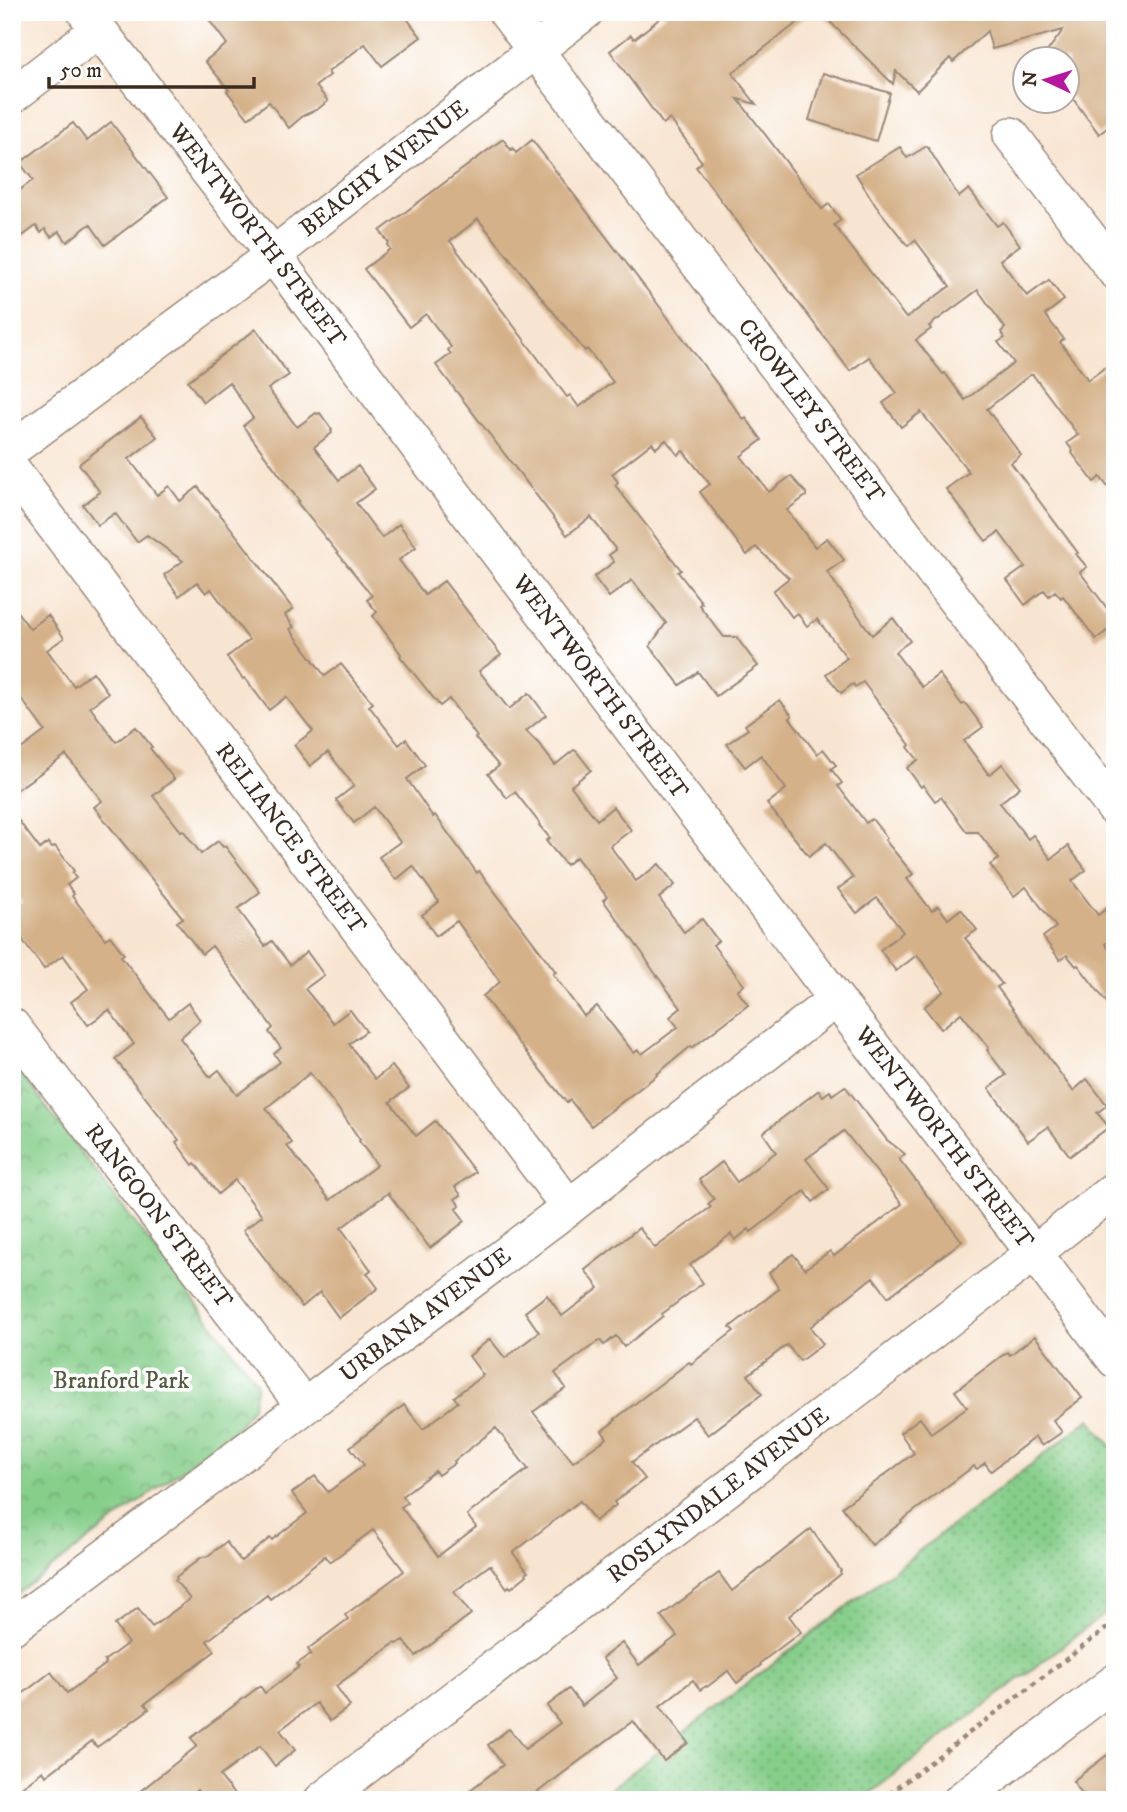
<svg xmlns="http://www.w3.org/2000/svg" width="1127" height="1812" font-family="'IM FELL DW Pica',serif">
<defs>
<pattern id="park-crowns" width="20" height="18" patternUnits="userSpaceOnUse" patternTransform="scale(1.75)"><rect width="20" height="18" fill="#86ce8a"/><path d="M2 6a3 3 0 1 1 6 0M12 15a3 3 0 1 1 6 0" fill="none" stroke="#6fa770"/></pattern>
<pattern id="garden-dots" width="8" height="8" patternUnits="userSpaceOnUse" patternTransform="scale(1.75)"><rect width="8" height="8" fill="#86ce8a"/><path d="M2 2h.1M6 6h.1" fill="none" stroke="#6fa770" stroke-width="1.8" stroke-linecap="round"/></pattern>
</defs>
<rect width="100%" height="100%" fill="#fff"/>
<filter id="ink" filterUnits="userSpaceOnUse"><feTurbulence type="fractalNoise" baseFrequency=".0143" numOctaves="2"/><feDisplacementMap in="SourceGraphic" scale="14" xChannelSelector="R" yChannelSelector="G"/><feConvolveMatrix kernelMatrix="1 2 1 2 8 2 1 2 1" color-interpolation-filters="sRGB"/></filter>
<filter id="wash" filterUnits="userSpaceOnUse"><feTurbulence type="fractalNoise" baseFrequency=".00686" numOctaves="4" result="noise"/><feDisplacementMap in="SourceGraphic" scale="28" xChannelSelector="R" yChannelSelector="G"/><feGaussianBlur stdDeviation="1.57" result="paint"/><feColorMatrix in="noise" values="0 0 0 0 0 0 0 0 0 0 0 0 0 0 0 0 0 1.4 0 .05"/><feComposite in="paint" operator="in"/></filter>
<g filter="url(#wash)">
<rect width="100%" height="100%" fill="#f8e5d1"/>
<!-- park -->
<polygon fill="url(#park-crowns)" stroke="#607c54" stroke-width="2" points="12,1062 257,1383 253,1405 238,1427 12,1598"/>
<!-- garden -->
<polygon fill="url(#garden-dots)" stroke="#607c54" stroke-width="2" points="1090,1419 1115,1451 1115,1606 861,1800 596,1800"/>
<g id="blocks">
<!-- building -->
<g fill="#d4b188" fill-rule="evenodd">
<polygon points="203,12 402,12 421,37 382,66 365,44 328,72 330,75 316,86 328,101 318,109 304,115 289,128 269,102 248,118 227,91 229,90 205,61 227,44"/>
<path d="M 668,12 L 811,12 L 732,73 L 756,104 L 738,99 L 822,209 L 829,204 L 841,220 L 834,225 L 906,318 L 950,286 L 915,240 L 908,246 L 876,206 L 856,174 L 900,147 L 907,158 L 927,146 L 959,197 L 969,189 L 997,226 L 1003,222 L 1020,245 L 1000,260 L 1027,296 L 1049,280 L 1064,300 L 1045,315 L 1064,339 L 1060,342 L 1088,380 L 1115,360 L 1115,496 L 1100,477 L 1094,482 L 1072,453 L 1073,451 L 1067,443 L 1078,435 L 1033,375 L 1030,375 L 987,409 L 1021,455 L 1011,463 L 1078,553 L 1076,554 L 1087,567 L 1080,572 L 1115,619 L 1115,625 L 1096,639 L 1063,596 L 1061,598 L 1055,591 L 1049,596 L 1044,590 L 1025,605 L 1007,580 L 1025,567 L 999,532 L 986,541 L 946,489 L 969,472 L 921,412 L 901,427 L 883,403 L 897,393 L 869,357 L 850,371 L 696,167 L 702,162 L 670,119 L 663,124 L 620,65 L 610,51 L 631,35 L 634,39 ZM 978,290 L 1005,328 L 1001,332 L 1005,338 L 998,342 L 1014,363 L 965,400 L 945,373 L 943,374 L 916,340 L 931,329 L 929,326 Z"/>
<polygon points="820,12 1101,12 1102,19 1100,20 1115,31 1115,122 1099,134 1068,92 1068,60 1041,60 1063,30 992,49 987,31 953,62 950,58 917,91 896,71 893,84"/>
<polygon points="823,73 890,93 876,141 809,120"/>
<polygon points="111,122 168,197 105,245 90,224 67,242 59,231 51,237 45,229 41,233 36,226 12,244 12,196 33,180 20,163 73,123 87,141"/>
<path d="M 503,139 L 511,150 L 513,148 L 516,153 L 532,140 L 660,307 L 744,420 L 746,418 L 762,440 L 741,456 L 769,492 L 791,476 L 806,493 L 806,496 L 787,510 L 815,547 L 827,538 L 844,560 L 827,572 L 872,635 L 893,618 L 910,641 L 895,652 L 922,687 L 939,674 L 962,705 L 965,703 L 983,727 L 964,741 L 989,775 L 1002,764 L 1020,787 L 1000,803 L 1028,839 L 1033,835 L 1051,859 L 1068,846 L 1086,870 L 1072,881 L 1098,915 L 1115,902 L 1115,937 L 1105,944 L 1115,957 L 1115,1013 L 1078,965 L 1076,966 L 1067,955 L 1060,960 L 1043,937 L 1056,927 L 1026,887 L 1014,896 L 990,865 L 999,859 L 978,832 L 967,832 L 941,797 L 935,801 L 923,785 L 921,787 L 907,768 L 918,760 L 908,747 L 910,745 L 863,682 L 855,687 L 853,684 L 841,693 L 826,674 L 847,658 L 817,619 L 807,626 L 797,613 L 792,617 L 773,591 L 789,578 L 756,547 L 747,555 L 700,492 L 710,484 L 683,451 L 678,455 L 666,440 L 656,448 L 652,443 L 612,474 L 618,482 L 615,485 L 681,570 L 678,572 L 702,603 L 699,605 L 724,637 L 736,637 L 758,666 L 716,696 L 698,672 L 680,685 L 650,646 L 666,623 L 632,580 L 609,597 L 594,577 L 614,562 L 609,555 L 616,550 L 591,517 L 567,535 L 436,365 L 451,354 L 448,350 L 451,347 L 426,314 L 409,327 L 364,269 L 390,249 L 387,245 L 389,243 L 380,231 ZM 478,219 L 585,351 L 587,349 L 613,382 L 579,407 L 570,395 L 567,397 L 450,241 Z"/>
<polygon points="256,329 289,375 268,389 297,427 316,413 318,414 320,413 332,430 331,431 332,433 314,447 339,480 358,466 375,489 356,503 382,538 399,524 416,547 399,560 425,595 444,581 501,655 479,671 509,709 529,693 546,715 526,731 539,744 555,765 574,750 576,751 591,770 571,786 597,820 613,807 631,830 610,846 636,881 659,864 675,885 659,898 684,932 702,919 718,941 713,945 744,985 737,990 748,1005 692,1048 691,1046 657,1074 657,1075 591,1126 570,1100 567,1103 520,1045 483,996 500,982 457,921 436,936 422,915 439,902 413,866 396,880 379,857 400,842 374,807 354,823 336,800 354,786 328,752 310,766 294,745 313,731 286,697 269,710 245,678 243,679 227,657 249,640 211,589 206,593 197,582 179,596 164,575 183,561 147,535 137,542 115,513 98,525 83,505 100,492 79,464 141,417 157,437 129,459 157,495 169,486 180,501 198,487 227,523 293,609 285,615 294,627 290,629 325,676 341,664 373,703 369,706 399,745 406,739 425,765 407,779 433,817 435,815 477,873 479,871 556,972 553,974 584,1016 597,1006 634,1053 638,1050 642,1054 678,1027 670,1017 681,1008 652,969 643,954 603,900 607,897 576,857 566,865 546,841 550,838 539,825 540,824 515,792 507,798 488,774 499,766 475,738 477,737 449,699 440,706 400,656 401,654 373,616 377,612 367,600 372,596 297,502 299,501 243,426 253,418 229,382 203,402 188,381"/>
<path d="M 12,605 L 30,629 L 48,615 L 64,638 L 47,650 L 74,686 L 93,672 L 108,693 L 90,707 L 116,742 L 136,727 L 152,747 L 150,748 L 174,779 L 153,796 L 181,831 L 183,830 L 201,854 L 218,841 L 223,847 L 225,846 L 250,879 L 260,892 L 238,909 L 265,946 L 272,941 L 290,965 L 307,952 L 324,975 L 305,989 L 333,1023 L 350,1010 L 366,1031 L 349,1044 L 375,1079 L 392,1066 L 409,1088 L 390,1102 L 416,1136 L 435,1121 L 475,1172 L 455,1187 L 461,1195 L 455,1199 L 460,1206 L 456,1209 L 465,1221 L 430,1248 L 388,1193 L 341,1228 L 371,1270 L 367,1273 L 378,1288 L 339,1318 L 320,1292 L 302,1307 L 243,1230 L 262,1216 L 235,1180 L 218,1194 L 195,1163 L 193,1165 L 176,1142 L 179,1140 L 115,1059 L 134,1044 L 109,1010 L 88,1025 L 71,1002 L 88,989 L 63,955 L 44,969 L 12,926 L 12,910 L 22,903 L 12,890 L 12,812 L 40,849 L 48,843 L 52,848 L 55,846 L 74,871 L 72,873 L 76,878 L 67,885 L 74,894 L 72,896 L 105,939 L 110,936 L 124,954 L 121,956 L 169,1018 L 188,1003 L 200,1020 L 180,1038 L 210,1077 L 219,1070 L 237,1095 L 280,1062 L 274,1054 L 281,1048 L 269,1032 L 273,1028 L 212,946 L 202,954 L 177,922 L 183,918 L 94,807 L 102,801 L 66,755 L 12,793 L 12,756 L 45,731 L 12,686 ZM 310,1073 L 343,1115 L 360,1140 L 359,1141 L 377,1165 L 330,1200 L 287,1146 L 292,1143 L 266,1108 Z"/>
<polygon points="780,700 792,716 790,718 817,754 823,749 836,765 831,769 842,783 838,786 866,823 872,819 887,838 885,840 913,874 907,879 932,911 938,906 948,919 961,909 977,930 965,938 1002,984 997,987 1073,1091 1087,1079 1107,1105 1097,1113 1109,1127 1070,1156 1048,1127 1028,1141 989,1088 1006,1075 987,1050 989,1048 961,1013 941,1029 924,1007 944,991 917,955 896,971 880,950 903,932 877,898 857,913 838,889 853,878 826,843 809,856 767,804 786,789 761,755 745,767 727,744 748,729 745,725"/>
<path d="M 845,1086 L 887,1140 L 905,1154 L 899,1159 L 962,1241 L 888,1297 L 873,1277 L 810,1327 L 823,1344 L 800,1361 L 787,1345 L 748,1375 L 762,1394 L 708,1435 L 694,1417 L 632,1462 L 645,1479 L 614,1502 L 616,1505 L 595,1521 L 580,1501 L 550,1524 L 513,1553 L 528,1572 L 526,1573 L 527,1575 L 511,1588 L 509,1586 L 507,1588 L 490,1565 L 454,1592 L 471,1614 L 416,1656 L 403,1640 L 397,1644 L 395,1643 L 336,1686 L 350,1706 L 330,1721 L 316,1703 L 280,1730 L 295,1750 L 275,1766 L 260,1746 L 220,1776 L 238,1800 L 204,1800 L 197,1790 L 184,1800 L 129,1800 L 197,1746 L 191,1738 L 260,1686 L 265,1693 L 299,1667 L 297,1664 L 311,1654 L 308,1649 L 348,1619 L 345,1615 L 404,1571 L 373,1530 L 330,1562 L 325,1556 L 270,1599 L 267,1595 L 207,1641 L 215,1651 L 145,1704 L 149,1709 L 114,1735 L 97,1747 L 92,1741 L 46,1776 L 43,1771 L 12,1794 L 12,1702 L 51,1672 L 67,1693 L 106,1664 L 104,1661 L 128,1643 L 115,1625 L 138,1608 L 152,1627 L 190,1599 L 175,1580 L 177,1579 L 176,1577 L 202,1557 L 208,1556 L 226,1542 L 241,1561 L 270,1538 L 272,1540 L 307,1513 L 292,1493 L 315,1476 L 328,1492 L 364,1465 L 350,1447 L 404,1405 L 423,1429 L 458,1402 L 454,1397 L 483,1375 L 469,1356 L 490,1339 L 505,1358 L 539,1332 L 525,1312 L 547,1295 L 562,1316 L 599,1288 L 585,1270 L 639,1228 L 655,1248 L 711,1207 L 708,1204 L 714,1199 L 699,1180 L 722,1162 L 737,1182 L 776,1152 L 763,1133 L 819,1090 L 823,1096 L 830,1091 L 832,1095 ZM 844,1131 L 902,1204 L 834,1256 L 830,1251 L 805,1269 L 793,1254 L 769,1273 L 779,1289 L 730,1327 L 734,1331 L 691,1364 L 689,1362 L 615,1419 L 616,1420 L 602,1431 L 607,1438 L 573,1462 L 533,1412 L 566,1388 L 555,1373 L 600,1340 L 604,1345 L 616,1336 L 624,1347 L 663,1316 L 662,1314 L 703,1283 L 690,1265 L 731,1234 L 735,1240 L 749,1229 L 751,1232 L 805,1191 L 813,1202 L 829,1189 L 806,1159 ZM 496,1428 L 528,1469 L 467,1515 L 476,1527 L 438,1556 L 401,1507 L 407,1503 L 402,1496 L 435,1471 L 438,1475 L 455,1463 L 454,1461 Z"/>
<polygon points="1035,1336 1082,1398 1053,1420 1062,1432 1042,1446 1035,1437 991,1471 985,1463 977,1469 974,1466 901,1521 902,1522 872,1545 842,1507 914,1453 900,1433 920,1418 931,1433 967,1407 955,1391 1007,1352 1010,1355"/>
<polygon points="811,1529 841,1571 840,1572 841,1574 789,1616 801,1632 760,1663 761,1665 737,1683 728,1671 707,1687 706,1686 700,1690 693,1680 660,1706 688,1743 664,1761 633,1721 527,1800 457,1800 503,1765 488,1745 509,1729 525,1749 560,1723 547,1706 569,1689 582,1706 617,1678 602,1658 622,1643 639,1665 677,1636 661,1616 719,1573 732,1591"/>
<polygon points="1115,1749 1115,1800 1087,1800 1073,1781"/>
</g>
</g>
</g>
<g filter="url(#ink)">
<use href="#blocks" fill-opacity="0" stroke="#9a8878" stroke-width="2"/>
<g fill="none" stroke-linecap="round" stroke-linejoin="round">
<defs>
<g id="minor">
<path id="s1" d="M 85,12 L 273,255 L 836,999 L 1034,1253 L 1115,1360"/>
<path id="s2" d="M 506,12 L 1115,809"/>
<polyline points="12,96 98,30"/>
<polyline points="1011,135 1115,271"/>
<path id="s3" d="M 12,449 L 273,255 L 585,12"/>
<path id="s4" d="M 12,470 L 569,1207"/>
<path id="s5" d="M 12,1026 L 304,1406"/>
<path id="s6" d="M 12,1627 L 569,1207 L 836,999"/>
<path id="s7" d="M 322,1800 L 1034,1253 L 1115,1189"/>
<polyline points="961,1800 1115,1682"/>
</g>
</defs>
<!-- minor casing -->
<use href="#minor" stroke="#9a8878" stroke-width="38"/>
<!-- path -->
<polyline stroke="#9a8878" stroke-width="4.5" stroke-dasharray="5 5" stroke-linecap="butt" points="881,1800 1115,1622"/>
<!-- minor -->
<use href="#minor" stroke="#fff" stroke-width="35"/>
</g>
</g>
<g text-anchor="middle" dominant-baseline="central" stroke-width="7" stroke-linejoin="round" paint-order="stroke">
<!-- street labels -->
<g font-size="24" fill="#3b2a1e" stroke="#fff">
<text stroke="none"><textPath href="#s3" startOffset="466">BEACHY AVENUE</textPath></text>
<text stroke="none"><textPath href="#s1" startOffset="282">WENTWORTH STREET</textPath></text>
<text stroke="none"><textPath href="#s2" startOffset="502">CROWLEY STREET</textPath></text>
<text stroke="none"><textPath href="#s1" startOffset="849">WENTWORTH STREET</textPath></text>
<text stroke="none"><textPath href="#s4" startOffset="462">RELIANCE STREET</textPath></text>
<text stroke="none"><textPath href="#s1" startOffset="1416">WENTWORTH STREET</textPath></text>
<text stroke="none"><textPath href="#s5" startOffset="240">RANGOON STREET</textPath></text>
<text stroke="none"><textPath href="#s6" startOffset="518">URBANA AVENUE</textPath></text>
<text stroke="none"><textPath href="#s7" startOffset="500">ROSLYNDALE AVENUE</textPath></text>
</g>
<!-- park labels -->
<g font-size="24" fill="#525b3e" stroke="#fff">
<text x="121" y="1381">Branford Park</text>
</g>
</g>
<!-- margin -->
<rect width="1127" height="1812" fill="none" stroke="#fff" stroke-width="42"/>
<!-- north arrow -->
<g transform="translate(1046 80) rotate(274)"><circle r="33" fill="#ffffff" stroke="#b1aaa5" stroke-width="2"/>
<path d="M0-5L12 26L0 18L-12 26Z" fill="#b5179e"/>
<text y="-10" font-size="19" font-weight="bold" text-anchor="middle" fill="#3b2a1e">N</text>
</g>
<!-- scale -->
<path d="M49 77v10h205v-10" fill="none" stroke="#3b2a1e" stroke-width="3.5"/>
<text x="60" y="77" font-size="21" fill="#3b2a1e" stroke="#ffffff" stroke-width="5" paint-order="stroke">50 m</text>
</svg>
